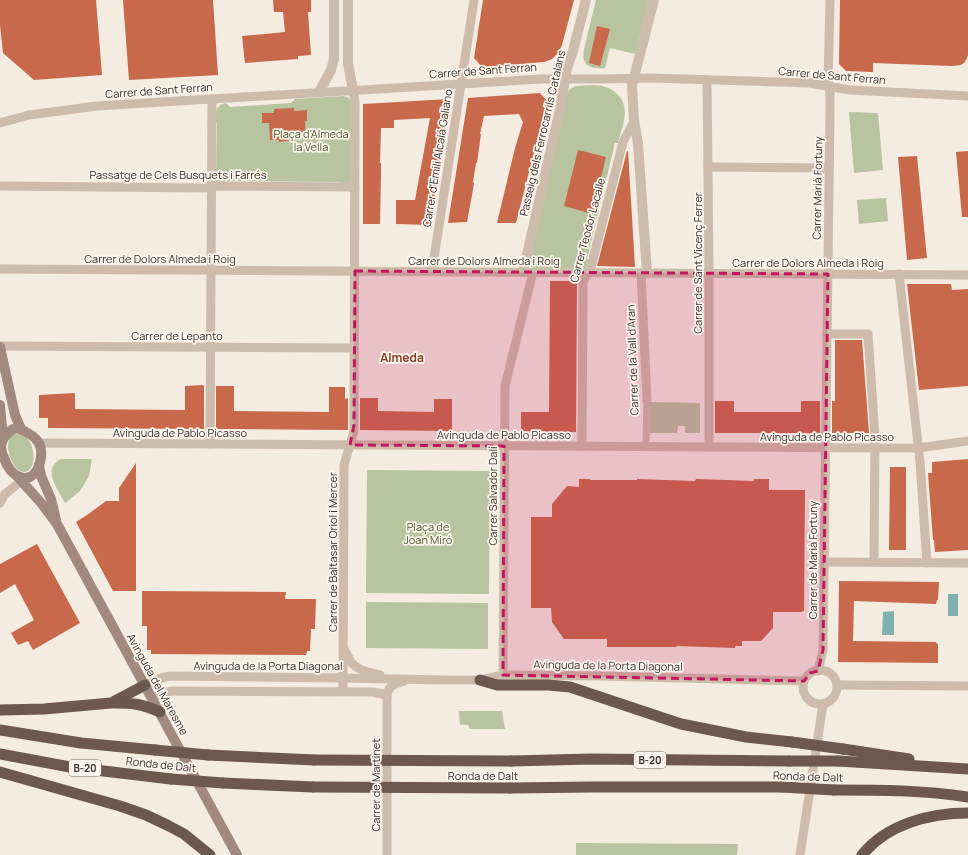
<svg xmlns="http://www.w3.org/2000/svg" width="968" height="855" font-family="Manrope,sans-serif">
<rect width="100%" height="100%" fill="#f4ebe1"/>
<!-- green -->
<g fill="#b8c4a0">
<path d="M 596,0 L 649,0 L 635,54 L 610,48 L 605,68 C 590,69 581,66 584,49 Z"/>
<path d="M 576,86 C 585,86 596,84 605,87 C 610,88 615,91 618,95 C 631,108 622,127 618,143 L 615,143 L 587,259 L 589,260 L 587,266 L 585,268 L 532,268 L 529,264 L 566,94 L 570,89 Z"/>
<path d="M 343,96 L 347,97 L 352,101 L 351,182 L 348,184 L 340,184 L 340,182 L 226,181 L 225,184 L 216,183 L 214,175 L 216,174 L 217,123 L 214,123 C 216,113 214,106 226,103 L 230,107 L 291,103 L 295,99 Z"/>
<polygon points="849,112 878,113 883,170 854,173"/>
<polygon points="886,198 888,221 859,224 857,200"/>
<polygon points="650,402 700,403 700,433 685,433 685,426 678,426 677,433 650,433"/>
<path d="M 18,433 C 37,437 38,472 24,472 C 13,472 4,447 10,438 C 12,435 15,434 18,433 Z"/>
<path d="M 61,459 L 92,459 L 89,476 L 80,491 L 65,503 C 58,489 41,469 61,459 Z"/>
<polygon points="367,470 490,471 489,594 366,593"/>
<polygon points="366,602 488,603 488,649 366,648"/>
<polygon points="459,711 502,711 505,729 470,729 468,725 460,725"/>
<polygon points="576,843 738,844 737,855 576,855"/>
</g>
<!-- water -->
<g fill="#7fb0b2">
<rect x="948" y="594" width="10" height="22"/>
<polygon points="894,611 894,635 882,635 883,612"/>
</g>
<!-- building -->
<g fill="#c8694b">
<polygon points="0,0 96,0 102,75 34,80 3,53 0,25"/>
<polygon points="123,0 213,0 218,75 129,80"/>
<polygon points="273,0 311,0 311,12 308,12 311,55 298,56 298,59 245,63 242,36 285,32 283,12 274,12"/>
<polygon points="483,0 574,0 562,45 558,53 552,59 544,62 482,67 474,58"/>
<polygon points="840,0 968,0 968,55 967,58 965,62 961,65 952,66 873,63 873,72 846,71 839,64"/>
<polygon points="597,26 610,29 600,66 589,63"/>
<polygon points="540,93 547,101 516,223 497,223 515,148 523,122 519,114 484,116 480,134 481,134 477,163 476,163 473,182 474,183 472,195 467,222 448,223 468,98"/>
<polygon points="449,99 430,225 396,224 396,200 415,200 430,118 394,120 394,128 381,128 380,163 381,163 381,172 380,224 363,224 363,104"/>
<polygon points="294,108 294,111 307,110 307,121 305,121 306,135 302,135 302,138 293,139 293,140 279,142 279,140 270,140 269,123 262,123 262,113 274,113 274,109"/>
<polygon points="578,150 606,157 592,214 564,206"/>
<polygon points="627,151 628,151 635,267 597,266"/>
<polygon points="968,151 968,217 962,217 956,152"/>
<polygon points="917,156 927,258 907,260 898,157"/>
<polygon points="550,281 577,281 576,432 521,431 521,412 549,412"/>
<polygon points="907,284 951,284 952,290 968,289 968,386 919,390"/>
<polygon points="835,340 862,340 869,433 832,433 832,401 835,401"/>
<polygon points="203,385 204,386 204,429 48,428 48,418 39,418 39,395 75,393 75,409 185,410 185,386"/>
<polygon points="216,386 234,386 234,411 329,412 329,387 345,387 345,399 348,398 348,430 216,429"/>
<polygon points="360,398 378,398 378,411 434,412 434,399 452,399 452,431 360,430"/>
<polygon points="715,401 734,401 734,412 801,412 801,401 820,401 820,433 715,433"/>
<polygon points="968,459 968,550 935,552 934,540 933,540 928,473 932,473 932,462"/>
<polygon points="136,463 136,591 113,591 76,522 87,515 106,501 119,501 119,488"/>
<polygon points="890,467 906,467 906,550 889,550"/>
<polygon points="579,479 590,479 590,480 637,480 637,479 695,481 696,479 754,481 754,479 769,479 769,490 805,490 804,611 801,612 773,612 773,628 761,641 742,641 742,646 735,646 735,648 677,646 676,647 607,647 607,639 564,639 552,622 551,608 531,608 531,517 552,517 552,504 567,486 579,487"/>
<polygon points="37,544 80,623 33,650 28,641 18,645 11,633 34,620 15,584 0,593 0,564"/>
<polygon points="839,581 939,582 938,600 937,600 936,604 854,601 853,641 936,642 937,644 938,644 938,663 838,662"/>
<polygon points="142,591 286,592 285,599 316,599 315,629 311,629 310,651 307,651 306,655 151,654 151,650 147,650 147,626 142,626"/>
</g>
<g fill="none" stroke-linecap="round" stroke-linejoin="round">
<!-- pedestrian -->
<polyline stroke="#cdbbac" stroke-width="7" points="646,447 647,400"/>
<!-- minor -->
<g stroke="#cdbbac" stroke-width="9">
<polyline points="707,80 709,268 709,447"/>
<polyline points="0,123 29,115 97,106 541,79 599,79 651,78 809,83 850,90 968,96"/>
<polyline points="708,167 829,168"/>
<polyline points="0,186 206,188 218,186 355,187"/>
<polyline points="0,269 968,275"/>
<polyline points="432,271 474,0"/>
<polyline points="641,273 647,400"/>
<polyline points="899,274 920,462 927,563"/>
<polyline points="827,334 868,334 875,437 874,562"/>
<polyline points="0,346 354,348"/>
<polyline points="38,443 875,448 919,448 968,441"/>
<polyline points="210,444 212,99"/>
<polyline points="582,446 583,282 591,267 623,142 634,121"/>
<polyline points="0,503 5,494 25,478"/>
<polyline points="824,562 968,563"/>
<path d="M 343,648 C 347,652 348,657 351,662 C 358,671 370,672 380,675"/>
<circle cx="820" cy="687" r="17"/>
<polyline points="818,671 823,650 830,111 830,94 828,83 830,0"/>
<polyline points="503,675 505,386 533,272"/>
<polyline points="145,685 164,677 171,676 343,678 445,680 480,680 503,675 599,676 804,681"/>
<polyline points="837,685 968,686"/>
<polyline points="343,691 344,465 354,431 354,425 355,103 353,90"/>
<path d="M 387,697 C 387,686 395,684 404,681"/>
<polyline points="152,698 171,691 373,692 383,694 387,697 387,855"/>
<polyline points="800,855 823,704"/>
</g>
<!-- tertiary -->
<g stroke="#cdbbac" stroke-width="10">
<polyline points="348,0 348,64 353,90"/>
<polyline points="319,92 331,70 334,59 334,0"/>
<polyline points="523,272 560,109 567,68 573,51 586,0"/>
<polyline points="647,273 638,143 634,121 632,85 654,0"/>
</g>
<!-- secondary -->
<g stroke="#a18a7d" stroke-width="10">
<polyline points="0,347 15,415 21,429"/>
<polyline points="0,405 3,439 1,446 2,453 7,465 11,471 17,476 42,504 57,524 237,855"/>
<path d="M 3,439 C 7,434 11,428 18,428 C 25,431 35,436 39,443 C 44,453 40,472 30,477 C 25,479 22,478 17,476"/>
<polyline points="39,465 41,476 51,499 56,520"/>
</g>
<!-- trunk -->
<g stroke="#6c584f" stroke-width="11">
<polyline points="480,680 497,685 548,685 570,687 681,724 746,737 792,742"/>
<path d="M 114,703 C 134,703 142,704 160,712"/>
<polyline points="0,710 44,709 111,703 145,685"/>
<polyline points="0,730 81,743 155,750"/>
<polyline points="843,749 909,759"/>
<polyline points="0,754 70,767 171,779"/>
<polyline points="208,755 314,760"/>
<polyline points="511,761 591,759 789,761"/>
<polyline points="838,761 968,769"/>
<polyline points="0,772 120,806 146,815 169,826 184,834 210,855"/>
<polyline points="223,783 313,787"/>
<polyline points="510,788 591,787 782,787"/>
<path d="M 834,790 C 879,790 924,790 968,797"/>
<path d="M 862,855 C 887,824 930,813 968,813"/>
</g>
<!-- trunk-bridge -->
<g stroke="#6c584f" stroke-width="11">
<polyline points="792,742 843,749"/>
<polyline points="155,750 208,755"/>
<polyline points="314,760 511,761"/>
<polyline points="789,761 838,761"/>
<polyline points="171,779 223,783"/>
<polyline points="313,787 510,788"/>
<polyline points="782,787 834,790"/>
</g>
</g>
<!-- marked area -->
<path fill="#c2185b" fill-opacity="0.2" stroke="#c2185b" stroke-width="3" stroke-dasharray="8 5" stroke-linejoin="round" d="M 355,271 L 828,274 L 823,650 L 818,671 L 810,673 L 804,681 L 503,675 L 504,446 L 350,445 L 354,425 Z"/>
<g text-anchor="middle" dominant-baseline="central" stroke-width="3.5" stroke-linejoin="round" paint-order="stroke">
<!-- shield labels -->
<g fill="#fbf5ee" stroke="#756b66" stroke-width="1">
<rect x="634" y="752" width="32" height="16" rx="3"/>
<rect x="69" y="760" width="32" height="16" rx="3"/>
</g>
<g font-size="10" font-weight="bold" fill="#3b302b">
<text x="650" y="760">B-20</text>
<text x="85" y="768">B-20</text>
</g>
<!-- street labels -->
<g font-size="11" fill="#3b302b" stroke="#fbf5ee">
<text transform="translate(483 70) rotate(-4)">Carrer de Sant Ferran</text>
<text transform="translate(832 75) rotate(5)">Carrer de Sant Ferran</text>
<text transform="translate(159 90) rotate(-4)">Carrer de Sant Ferran</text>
<text transform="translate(542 133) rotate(-77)">Passeig dels Ferrocarrils Catalans</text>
<text transform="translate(437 158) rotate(-81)">Carrer d'Emili Alcalá Galiano</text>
<text x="178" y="174">Passatge de Cels Busquets i Farrés</text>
<text transform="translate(817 188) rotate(-89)">Carrer Marià Fortuny</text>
<text transform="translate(587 230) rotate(-75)">Carrer Teodor Lacalle</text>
<text x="160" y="258">Carrer de Dolors Almeda i Roig</text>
<text x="484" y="260">Carrer de Dolors Almeda i Roig</text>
<text x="808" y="262">Carrer de Dolors Almeda i Roig</text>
<text transform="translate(697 263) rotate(-90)">Carrer de Sant Vicenç Ferrer</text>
<text x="177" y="335">Carrer de Lepanto</text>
<text transform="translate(632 360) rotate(-92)">Carrer de la Vall d'Aran</text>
<text x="180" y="432">Avinguda de Pablo Picasso</text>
<text x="504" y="434">Avinguda de Pablo Picasso</text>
<text x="827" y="436">Avinguda de Pablo Picasso</text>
<text transform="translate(492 496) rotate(-90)">Carrer Salvador Dalí</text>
<text transform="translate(332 552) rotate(-90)">Carrer de Baltasar Oriol i Mercer</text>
<text transform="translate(812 560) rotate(-90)">Carrer de Marià Fortuny</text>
<text x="268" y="665">Avinguda de la Porta Diagonal</text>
<text transform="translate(608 665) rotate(1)">Avinguda de la Porta Diagonal</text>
<text transform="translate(158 684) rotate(61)">Avinguda del Maresme</text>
<text transform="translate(161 764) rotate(6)">Ronda de Dalt</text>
<text x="483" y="775">Ronda de Dalt</text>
<text transform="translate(808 776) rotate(2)">Ronda de Dalt</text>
<text transform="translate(375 785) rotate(-90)">Carrer de Martinet</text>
</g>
<!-- park labels -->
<g font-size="11" fill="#4a5a2e" stroke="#fbf5ee">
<text x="311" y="133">Plaça d'Almeda<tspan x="311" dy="13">la Vella</tspan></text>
<text x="428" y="526">Plaça de<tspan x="428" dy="13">Joan Miró</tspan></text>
</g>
<!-- neighbourhood labels -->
<g font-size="12" font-weight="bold" fill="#8c3b22" stroke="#fbf5ee">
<text x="402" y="357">Almeda</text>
</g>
</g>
</svg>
